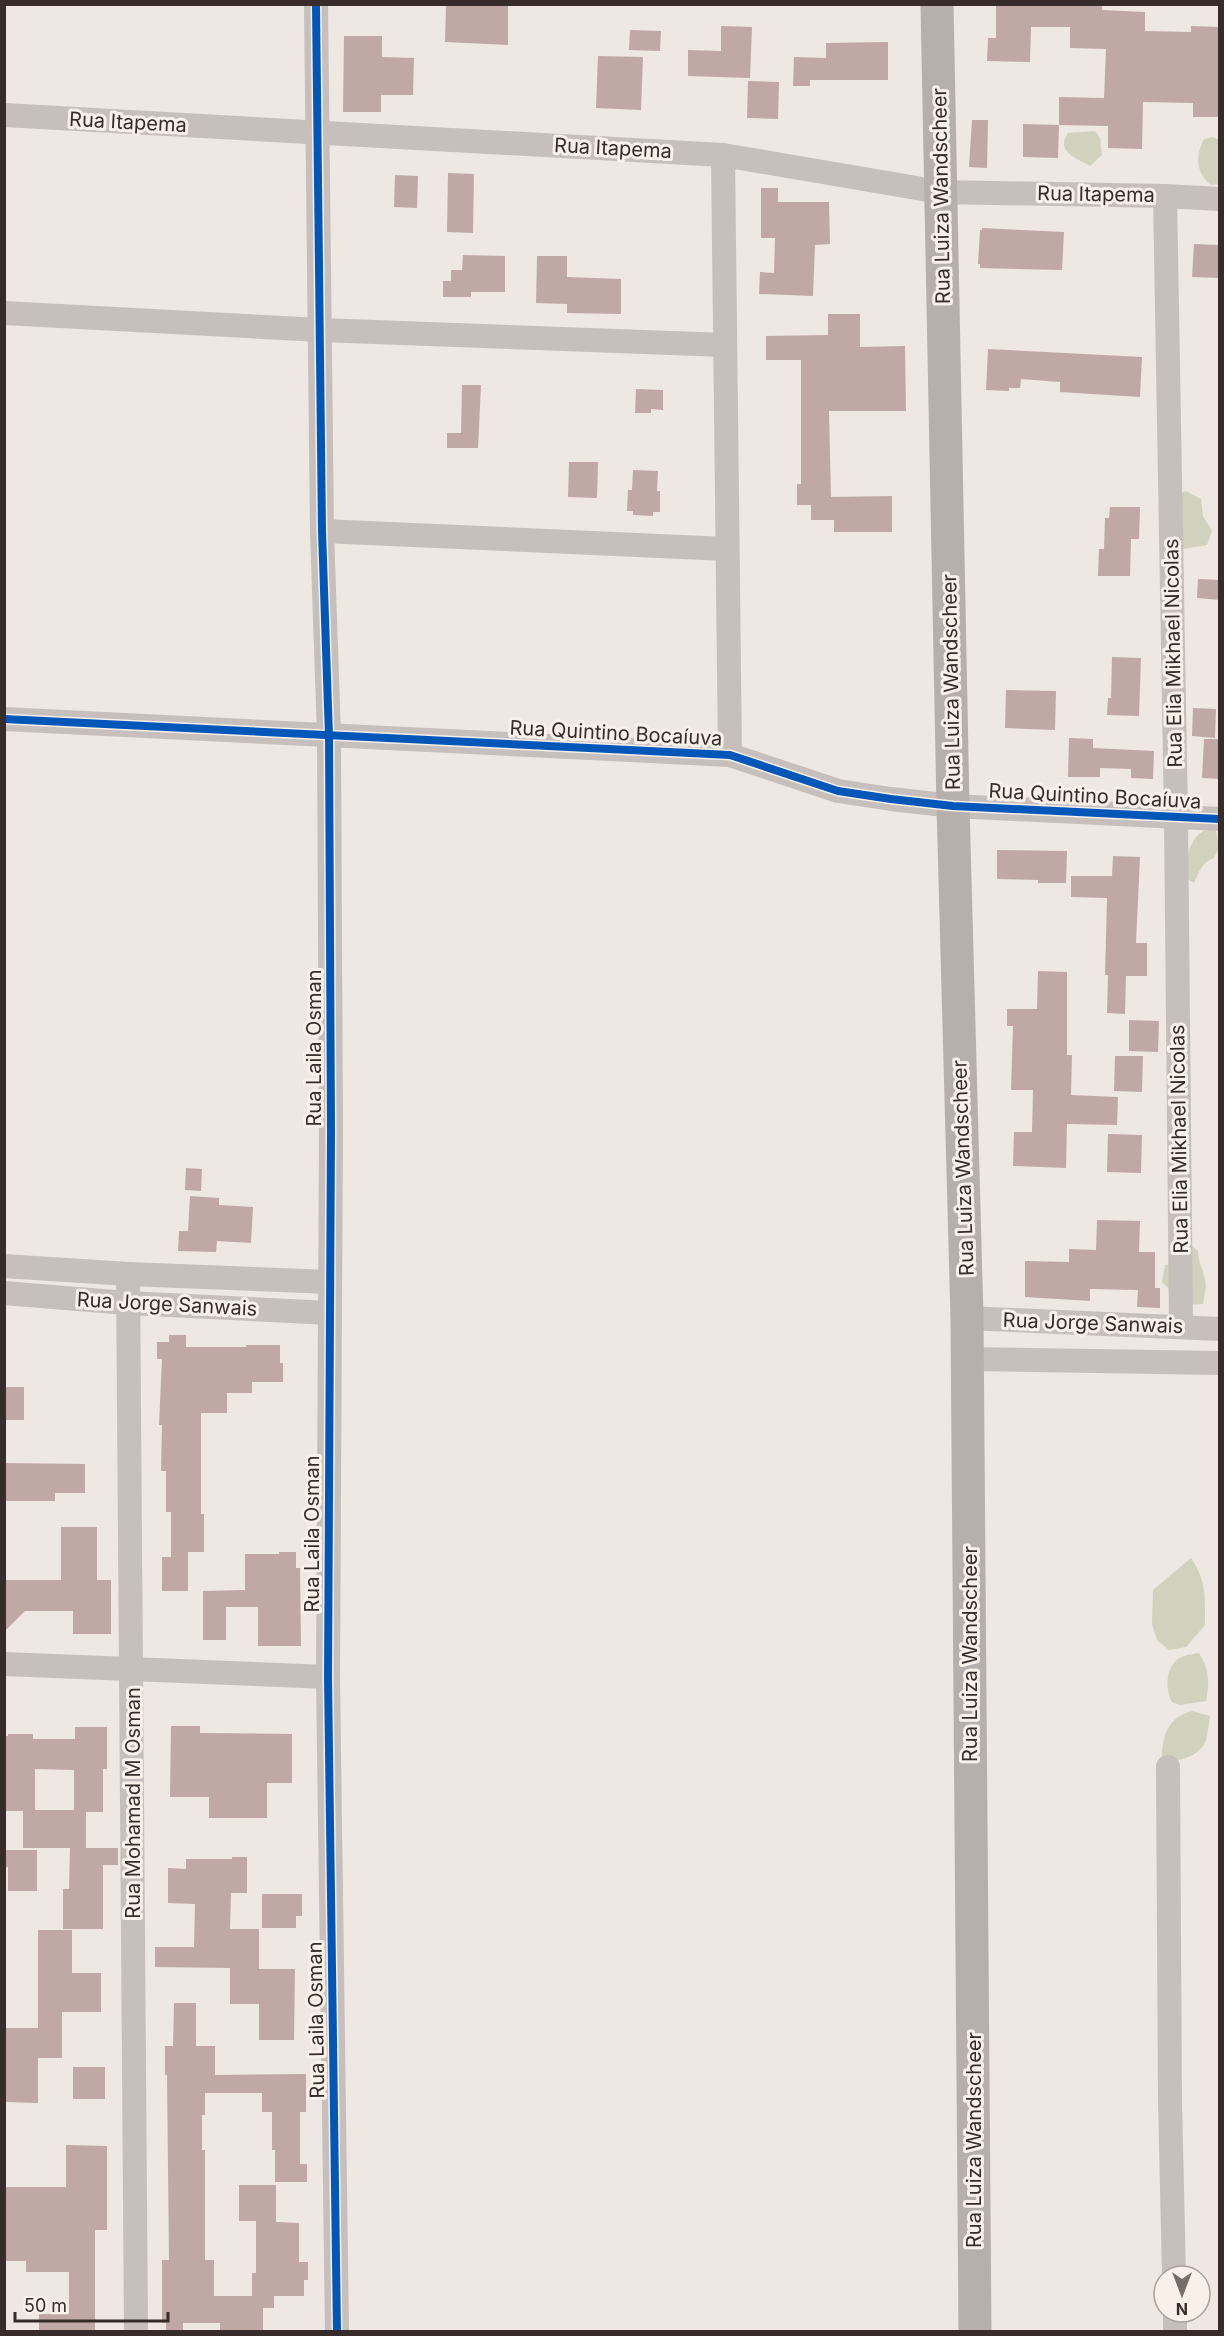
<svg xmlns="http://www.w3.org/2000/svg" width="1224" height="2336" font-family="Inter,sans-serif">
<rect width="100%" height="100%" fill="#eee7e2"/>
<!-- green -->
<g fill="#d1d2bd">
<path d="M 1095,131 L 1100,138 L 1102,155 L 1090,166 C 1077,158 1055,152 1068,133 Z"/>
<path d="M 1213,137 L 1219,140 L 1220,184 L 1211,185 C 1196,173 1195,156 1204,139 Z"/>
<polygon points="1186,491 1201,499 1203,516 1212,531 1207,545 1183,549 1178,495"/>
<path d="M 1208,829 L 1216,831 L 1219,847 L 1214,858 C 1202,862 1199,872 1194,883 L 1187,879 C 1186,860 1188,836 1208,829 Z"/>
<path d="M 1191,1245 L 1198,1251 C 1198,1262 1203,1269 1205,1280 C 1207,1288 1204,1296 1203,1304 L 1185,1305 L 1162,1282 L 1165,1265 L 1174,1264 Z"/>
<path d="M 1191,1558 C 1207,1582 1205,1598 1205,1625 L 1186,1647 L 1169,1650 L 1157,1640 L 1152,1624 L 1153,1590 Z"/>
<path d="M 1199,1653 C 1209,1669 1210,1682 1206,1701 L 1180,1705 L 1172,1702 C 1164,1687 1166,1662 1184,1656 C 1189,1654 1194,1654 1199,1653 Z"/>
<path d="M 1192,1711 L 1210,1716 C 1209,1723 1208,1732 1206,1740 C 1201,1756 1177,1764 1162,1759 C 1162,1736 1168,1717 1192,1711 Z"/>
</g>
<!-- building -->
<g fill="#c0a9a4" fill-rule="evenodd">
<polygon points="446,4 508,4 508,45 445,42"/>
<polygon points="996,4 1102,4 1102,10 1145,12 1145,31 1191,32 1191,26 1220,27 1220,117 1193,117 1193,103 1143,102 1142,149 1108,148 1108,126 1059,125 1059,97 1104,98 1106,49 1070,48 1070,27 1031,27 1030,62 987,61 988,38 996,38"/>
<polygon points="721,26 752,27 750,78 688,76 688,50 721,51"/>
<polygon points="630,30 661,31 660,51 629,50"/>
<polygon points="344,36 382,36 382,57 414,58 413,95 381,95 381,112 343,112"/>
<polygon points="888,42 888,80 810,80 810,86 793,86 794,57 826,58 826,43"/>
<polygon points="598,56 643,57 641,110 596,108"/>
<polygon points="748,81 779,82 778,119 747,118"/>
<polygon points="972,120 988,120 987,168 969,167"/>
<polygon points="1023,124 1059,125 1058,158 1023,157"/>
<polygon points="448,173 474,174 473,233 447,232"/>
<polygon points="395,175 418,176 417,208 394,207"/>
<polygon points="761,188 778,188 778,202 829,202 830,244 815,245 813,296 759,294 760,272 774,273 775,238 761,238"/>
<polygon points="982,228 1064,232 1062,270 980,268 980,264 978,264 980,230 982,230"/>
<polygon points="1194,244 1220,245 1220,278 1192,277"/>
<polygon points="463,255 505,256 505,292 471,292 471,297 443,297 443,281 451,281 451,270 462,270"/>
<polygon points="537,256 567,256 567,277 621,279 621,314 567,313 567,304 536,303"/>
<polygon points="828,314 860,314 860,347 905,346 906,411 829,411 831,497 892,496 892,532 834,532 834,520 811,520 811,505 797,505 797,484 801,484 801,360 766,360 766,336 828,335"/>
<polygon points="988,349 1142,357 1140,397 1060,392 1060,382 1021,379 1020,388 1009,388 1009,391 986,390"/>
<polygon points="462,385 481,385 478,448 447,448 447,433 461,433"/>
<polygon points="636,389 663,390 663,410 651,409 651,413 635,413"/>
<polygon points="569,462 598,462 597,498 568,497"/>
<polygon points="633,470 658,471 657,491 660,491 660,512 653,512 653,516 633,515 633,511 627,511 628,490 632,490"/>
<polygon points="1110,507 1140,507 1139,539 1131,539 1130,576 1098,576 1099,549 1104,549 1105,518 1109,518"/>
<polygon points="1198,579 1220,580 1220,600 1197,598"/>
<polygon points="1112,657 1141,658 1139,716 1107,715 1108,698 1111,698"/>
<polygon points="1006,690 1056,691 1055,730 1005,728"/>
<polygon points="1193,708 1216,709 1215,738 1192,736"/>
<polygon points="1069,738 1093,739 1093,748 1154,751 1153,779 1131,778 1131,769 1100,768 1100,777 1068,777"/>
<polygon points="1204,739 1220,739 1220,779 1202,778"/>
<polygon points="997,850 1067,851 1066,883 1038,883 1038,880 997,879"/>
<polygon points="1113,856 1140,857 1136,943 1147,943 1147,976 1126,976 1125,1014 1107,1013 1108,975 1105,975 1107,898 1071,897 1071,876 1112,876"/>
<polygon points="1038,971 1067,972 1067,1055 1072,1055 1071,1095 1118,1097 1117,1125 1067,1124 1066,1168 1013,1166 1014,1132 1032,1132 1033,1090 1011,1090 1013,1026 1007,1026 1007,1009 1037,1009"/>
<polygon points="1129,1020 1159,1021 1158,1052 1129,1051"/>
<polygon points="1115,1056 1143,1056 1142,1092 1114,1091"/>
<polygon points="1108,1134 1142,1135 1141,1173 1107,1172"/>
<polygon points="186,1168 202,1169 201,1191 185,1190"/>
<polygon points="190,1196 219,1198 219,1205 253,1207 251,1243 217,1241 216,1252 178,1251 179,1231 188,1231"/>
<polygon points="1097,1220 1140,1221 1139,1252 1155,1252 1155,1288 1160,1288 1160,1308 1137,1307 1138,1290 1090,1289 1090,1301 1025,1297 1025,1261 1069,1262 1069,1249 1096,1250"/>
<polygon points="169,1335 186,1335 186,1347 246,1347 246,1345 280,1345 280,1363 283,1363 283,1382 252,1382 252,1393 227,1393 227,1413 201,1413 201,1514 204,1514 204,1552 188,1552 188,1591 162,1591 162,1557 171,1557 171,1512 166,1512 166,1471 161,1471 162,1425 159,1425 162,1359 157,1359 157,1342 169,1342"/>
<rect x="4" y="1387" width="20" height="33"/>
<polygon points="4,1463 85,1464 85,1493 55,1493 55,1501 4,1501"/>
<polygon points="61,1527 97,1527 97,1580 111,1580 111,1634 73,1634 73,1611 25,1611 4,1632 4,1580 61,1580"/>
<polygon points="279,1552 296,1552 296,1568 300,1568 301,1646 258,1646 258,1607 226,1607 226,1640 203,1640 203,1591 245,1590 245,1554 279,1554"/>
<polygon points="171,1726 200,1726 200,1733 292,1734 292,1783 267,1783 267,1818 209,1818 209,1797 170,1797"/>
<path d="M 75,1727 L 107,1727 L 107,1769 L 103,1769 L 103,1812 L 86,1812 L 86,1848 L 118,1848 L 118,1865 L 103,1865 L 103,1929 L 63,1929 L 63,1889 L 69,1889 L 70,1848 L 23,1848 L 23,1811 L 4,1811 L 4,1736 L 8,1736 L 8,1734 L 33,1734 L 33,1739 L 75,1739 ZM 35,1769 L 74,1770 L 74,1810 L 35,1810 Z"/>
<polygon points="4,1850 37,1850 37,1891 8,1891 8,1867 4,1867"/>
<polygon points="232,1857 247,1857 247,1893 231,1893 230,1929 259,1929 259,1969 295,1969 294,2040 259,2040 259,2004 230,2004 230,1968 155,1967 155,1947 194,1947 195,1904 168,1903 168,1868 186,1869 186,1859 232,1859"/>
<polygon points="262,1894 302,1894 302,1916 296,1916 296,1928 262,1928"/>
<polygon points="38,1930 72,1930 72,1973 101,1973 101,2012 62,2012 62,2058 38,2058 38,2103 4,2102 4,2028 38,2028"/>
<polygon points="174,2003 196,2003 196,2046 215,2046 215,2075 306,2074 306,2112 300,2112 300,2164 307,2164 307,2182 275,2182 275,2150 272,2150 272,2112 262,2112 262,2093 205,2093 205,2115 202,2115 202,2150 205,2150 205,2260 214,2260 214,2296 252,2296 252,2273 256,2273 256,2221 239,2221 239,2185 276,2185 276,2222 299,2223 299,2262 308,2262 308,2280 304,2280 304,2296 274,2296 274,2308 263,2308 263,2331 220,2331 220,2323 183,2323 183,2331 166,2331 166,2323 162,2323 162,2260 169,2260 167,2075 165,2075 165,2046 173,2046"/>
<rect x="73" y="2067" width="32" height="32"/>
<polygon points="66,2145 107,2146 107,2230 95,2230 95,2331 39,2331 39,2314 69,2314 69,2272 26,2272 26,2261 4,2261 4,2187 66,2187"/>
</g>
<g fill="none" stroke-linecap="round" stroke-linejoin="round">
<!-- minor -->
<g stroke="#c7bfbb" stroke-width="24">
<polyline points="316,4 322,531 329,736 331,1131 328,1677 337,2332"/>
<polyline points="4,115 723,155 940,192 1165,196 1220,199"/>
<polyline points="723,155 730,755"/>
<polyline points="1165,196 1176,817 1181,1326"/>
<polyline points="4,313 320,330 725,345"/>
<polyline points="322,531 727,549"/>
<polyline points="4,719 730,755 838,791 891,799 953,806 1220,819"/>
<polyline points="4,1266 128,1274 330,1282"/>
<polyline points="128,1274 136,2332"/>
<polyline points="4,1293 127,1303 330,1313"/>
<polyline points="967,1318 1220,1329"/>
<polyline points="968,1359 1220,1363"/>
<polyline points="4,1664 328,1677"/>
<polyline points="1168,1767 1170,2100 1174,2276"/>
<polyline points="1175,2312 1175,2332"/>
</g>
<!-- secondary -->
<polyline stroke="#b7afac" stroke-width="33" points="937,4 953,806 967,1318 975,2332"/>
<defs>
<g id="cycleway">
<polyline points="316,4 322,531 329,736 331,1131 328,1677 337,2332"/>
<polyline points="4,719 730,755 838,791 891,799 953,806 1220,819"/>
</g>
</defs>
<!-- cycleway casing -->
<use href="#cycleway" stroke="#f9f0ea" stroke-width="11"/>
<!-- cycleway -->
<use href="#cycleway" stroke="#0057b8" stroke-width="8"/>
</g>
<g text-anchor="middle" dominant-baseline="central" stroke-width="6" stroke-linejoin="round" paint-order="stroke">
<!-- street labels -->
<g font-size="20" fill="#372c29" stroke="#f9f0ea">
<text transform="translate(128 122) rotate(3)">Rua Itapema</text>
<text transform="translate(613 148) rotate(3)">Rua Itapema</text>
<text transform="translate(1096 194) rotate(1)">Rua Itapema</text>
<text transform="translate(941 196) rotate(-91)">Rua Luiza Wandscheer</text>
<text transform="translate(1173 653) rotate(-91)">Rua Elia Mikhael Nicolas</text>
<text transform="translate(951 682) rotate(-91)">Rua Luiza Wandscheer</text>
<text transform="translate(616 733) rotate(3)">Rua Quintino Bocaíuva</text>
<text transform="translate(1095 796) rotate(3)">Rua Quintino Bocaíuva</text>
<text transform="translate(314 1048) rotate(-90)">Rua Laila Osman</text>
<text transform="translate(1179 1139) rotate(-91)">Rua Elia Mikhael Nicolas</text>
<text transform="translate(963 1168) rotate(-92)">Rua Luiza Wandscheer</text>
<text transform="translate(167 1304) rotate(3)">Rua Jorge Sanwais</text>
<text transform="translate(1093 1323) rotate(2)">Rua Jorge Sanwais</text>
<text transform="translate(312 1534) rotate(-90)">Rua Laila Osman</text>
<text transform="translate(970 1654) rotate(-90)">Rua Luiza Wandscheer</text>
<text transform="translate(133 1803) rotate(-90)">Rua Mohamad M Osman</text>
<text transform="translate(316 2020) rotate(-91)">Rua Laila Osman</text>
<text transform="translate(974 2140) rotate(-90)">Rua Luiza Wandscheer</text>
</g>
</g>
<!-- border -->
<rect width="1224" height="2336" fill="none" stroke="#372c29" stroke-width="12"/>
<!-- north arrow -->
<g transform="translate(1182 2294) rotate(180)"><circle r="28" fill="#f9f0ea" stroke="#aba29d" stroke-width="1.5"/>
<path d="M0-4.5L10 22L0 15L-10 22Z" fill="#776d6a"/>
<text y="-9" font-size="16" font-weight="bold" text-anchor="middle" fill="#372c29">N</text>
</g>
<!-- scale -->
<path d="M15 2312v9h153v-9" fill="none" stroke="#372c29" stroke-width="3"/>
<text x="24" y="2312" font-size="18" fill="#372c29" stroke="#f9f0ea" stroke-width="4.5" paint-order="stroke">50 m</text>
</svg>
